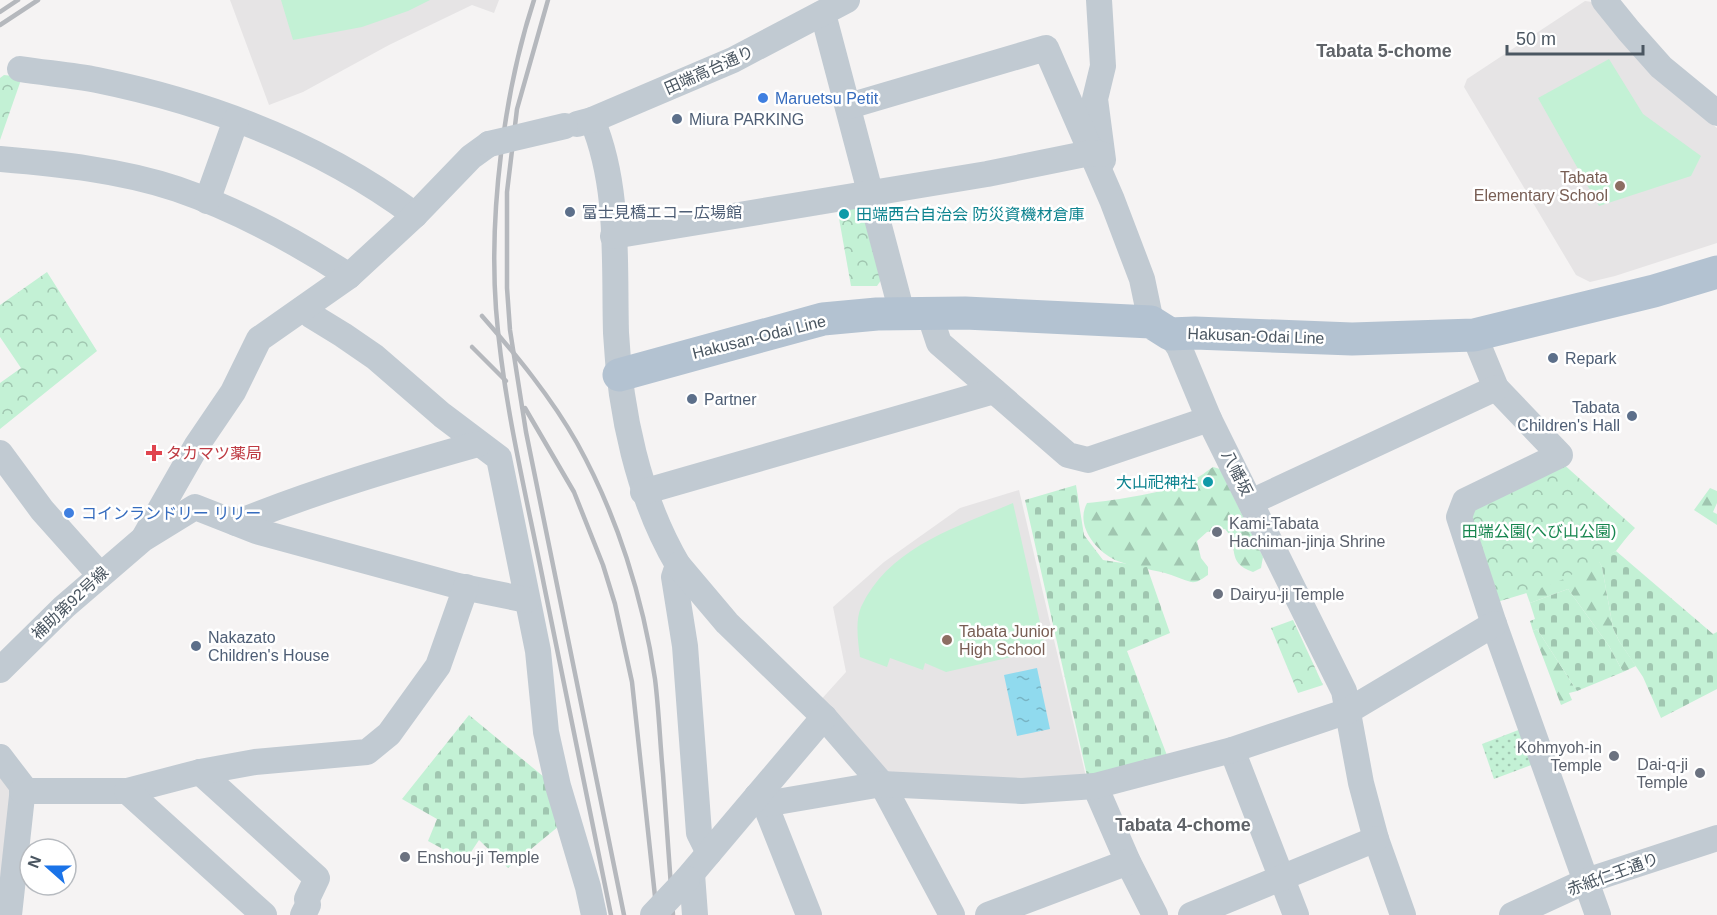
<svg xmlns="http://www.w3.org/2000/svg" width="1717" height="915" font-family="Helvetica,'Noto Sans JP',sans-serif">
<defs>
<pattern id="grass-dots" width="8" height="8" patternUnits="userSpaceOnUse" patternTransform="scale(1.5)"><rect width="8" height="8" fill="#c3f1d5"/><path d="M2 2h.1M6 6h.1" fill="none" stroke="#a0c6b0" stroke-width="1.8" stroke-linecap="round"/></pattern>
<pattern id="forest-firs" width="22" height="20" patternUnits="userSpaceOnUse" patternTransform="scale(1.5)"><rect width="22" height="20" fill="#c3f1d5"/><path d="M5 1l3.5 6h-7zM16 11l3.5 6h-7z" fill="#a0c6b0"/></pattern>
<pattern id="cemetery-stones" width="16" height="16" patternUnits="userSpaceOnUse" patternTransform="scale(1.5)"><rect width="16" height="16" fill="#c3f1d5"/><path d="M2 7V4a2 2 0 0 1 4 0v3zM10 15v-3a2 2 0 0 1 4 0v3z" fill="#a0c6b0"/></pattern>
<pattern id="park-crowns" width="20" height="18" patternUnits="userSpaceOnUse" patternTransform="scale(1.5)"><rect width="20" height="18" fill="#c3f1d5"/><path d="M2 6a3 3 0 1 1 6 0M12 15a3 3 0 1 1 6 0" fill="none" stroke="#a0c6b0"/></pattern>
<pattern id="water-ripples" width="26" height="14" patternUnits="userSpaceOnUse" patternTransform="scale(1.5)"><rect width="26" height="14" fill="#90daee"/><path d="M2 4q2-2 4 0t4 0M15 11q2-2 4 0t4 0" fill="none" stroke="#78b4c4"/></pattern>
</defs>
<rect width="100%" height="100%" fill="#f5f3f3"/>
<!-- education -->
<g fill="#e6e4e5">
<polygon points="230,0 499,0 494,13 472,5 389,45 303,92 269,105"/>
<polygon points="1585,1 1599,3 1707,120 1717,128 1717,243 1615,276 1590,282 1576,275 1464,87 1467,79"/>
<polygon points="1019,490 1087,781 892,776 818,703 846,672 833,607 884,562 960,508"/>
<polygon points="0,772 16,792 0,915"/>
</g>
<!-- grass -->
<polygon fill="url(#grass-dots)" points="1521,729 1534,764 1494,779 1482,744"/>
<!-- forest -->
<g fill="url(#forest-firs)">
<path d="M 1213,467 L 1220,469 L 1263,557 L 1261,568 L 1253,572 C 1224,562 1241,546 1225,529 L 1207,532 L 1197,541 L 1201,558 L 1208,567 L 1208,575 C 1203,578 1198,583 1191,582 C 1183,580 1173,575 1165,573 C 1149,569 1129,566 1115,560 C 1095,550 1075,525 1087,503 C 1117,500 1166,493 1193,480 C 1200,477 1207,471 1213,467 Z"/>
<polygon points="1710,488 1717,491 1717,503 1713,512 1717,514 1717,525 1694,510"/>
<polygon points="1634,528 1616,551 1599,561 1602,567 1613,628 1619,641 1636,666 1623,672 1609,646 1568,589 1530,603 1526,592"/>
<polygon points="1537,629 1577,691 1569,693 1572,700 1561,705 1533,631"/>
</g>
<!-- cemetery -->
<g fill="url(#cemetery-stones)">
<polygon points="1076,485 1084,535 1103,560 1147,567 1170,633 1127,651 1168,758 1088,780 1025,500"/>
<polygon points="1616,551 1713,634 1717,632 1717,689 1661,718 1643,677 1619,641 1613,628 1602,567 1598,560"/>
<polygon points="1568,589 1609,646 1623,672 1577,691 1537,629 1533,631 1530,621 1535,619 1530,603"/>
<polygon points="469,715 544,777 559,826 508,868 479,840 465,861 428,841 437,819 402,799"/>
</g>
<!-- park -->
<g fill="url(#park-crowns)">
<polygon points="4,75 22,77 0,140 0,78"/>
<polygon points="856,202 870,211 884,276 877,286 851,286 837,207"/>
<polygon points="47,272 97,351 0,429 0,383 21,368 0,337 0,305"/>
<polygon points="1561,462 1635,528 1615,550 1564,579 1530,592 1497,602 1467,519 1472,504"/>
<polygon points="1293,620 1323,685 1298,693 1271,628"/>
</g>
<!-- pitch -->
<g fill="#c3f1d5">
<polygon points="281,0 430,0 408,11 362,27 293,40"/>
<polygon points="1609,59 1643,114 1701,156 1691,176 1599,206 1538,98"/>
<path d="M 1013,503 L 1046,649 L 946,672 L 925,663 L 923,670 L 890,658 L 887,667 L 860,657 C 858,642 855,621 861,607 C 889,547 957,527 1013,503 Z"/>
</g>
<!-- water -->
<polygon fill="url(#water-ripples)" points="1037,668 1050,729 1017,736 1004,675"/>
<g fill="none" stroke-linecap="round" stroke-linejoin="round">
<!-- minor -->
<g stroke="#c1cad2" stroke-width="26">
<polyline points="1099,0 1103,66 1095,99 1103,160"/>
<polyline points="1604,0 1629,31 1661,67 1717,113"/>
<polyline points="821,14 826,25 902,313"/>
<path d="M 20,69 C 45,73 72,75 97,80 C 210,103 322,146 415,215"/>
<polyline points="849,106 1046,48 1112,200 1142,279 1151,322"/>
<path d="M 592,120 C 620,186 614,262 616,333 C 620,411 638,497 678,565 L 674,577 L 685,646 L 699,833 L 709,853"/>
<polyline points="577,124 592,120 733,60 847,0"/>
<path d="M 0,159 C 59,164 120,170 177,189 C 238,210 295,241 349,276"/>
<polyline points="207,201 236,120"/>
<polyline points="613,236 987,174 1090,153 1101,154"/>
<polyline points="304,308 312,316 343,335 375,357 442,415 499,458 538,651 546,732 558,786 588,887 594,915"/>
<polyline points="929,313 939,343 1068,455 1088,460 1209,419"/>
<polyline points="1170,334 1179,347 1209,419 1344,691 1361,783 1376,839 1403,915"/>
<polyline points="1474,335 1496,388 1560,455 1465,501 1459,517 1494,624 1598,915"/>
<polyline points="0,453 42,510 100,575"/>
<polyline points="643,492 994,391"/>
<polyline points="1251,502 1496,388"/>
<path d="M 236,523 C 315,491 396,467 478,444"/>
<polyline points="145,536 197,445 233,392 259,339 349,276 415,215 471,157 489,144"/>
<polyline points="678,565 727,623 824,717 882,784 952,915"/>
<polyline points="0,670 64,607 143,539 195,507 256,531 458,586 527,600"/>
<polyline points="1232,750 1296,915"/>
<polyline points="0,757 23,787 9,915"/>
<polyline points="200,772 317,878 307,899 308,905 303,915"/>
<polyline points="1095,786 1128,862 1155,915"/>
<polyline points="22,791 127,791 200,772 255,762 367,752 389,734 438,666 466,587"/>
<polyline points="127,791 264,915"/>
<polyline points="757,796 765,804 809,915"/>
<polyline points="765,804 882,784 1022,791 1095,786 1232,750 1348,711 1494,624"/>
<polyline points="692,874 695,915"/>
<polyline points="687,879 824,717"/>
<polyline points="988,915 1128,862"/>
<polyline points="1191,915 1376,839"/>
<polyline points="1512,915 1586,881 1717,838"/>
</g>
<!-- major -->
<polyline stroke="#b3c2d1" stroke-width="33" points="619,375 823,319 877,314 965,313 1151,322 1170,334 1195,333 1352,339 1474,335 1654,291 1717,272"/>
<!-- rail -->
<g stroke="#b5b8bd" stroke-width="4.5">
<path d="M 534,0 C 504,91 489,213 496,309 C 503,402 526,494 544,585 C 566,695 588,805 611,915"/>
<polyline points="548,0 517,109 507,192 507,288 510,330 526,432 624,915"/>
<polyline points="0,12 18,0"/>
<polyline points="0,25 38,0"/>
<path d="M 482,316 C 517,356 551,397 577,443 C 617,515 643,598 655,679 C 659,711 660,743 663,774 C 666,821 670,868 673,915"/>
<polyline points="472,347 506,381"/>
<polyline points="525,408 574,492 603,565 615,604 632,682 657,915"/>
</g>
<!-- minor-bridge -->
<g stroke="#c1cad2" stroke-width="26">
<polyline points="489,144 565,126"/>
<polyline points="653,915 687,879"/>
</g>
</g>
<!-- markers -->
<g fill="#3f7fe0" stroke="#fff" stroke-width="2">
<circle cx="763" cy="98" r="6"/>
<circle cx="69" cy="513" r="6"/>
</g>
<g fill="#5c6f8a" stroke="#fff" stroke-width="2">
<circle cx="677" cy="119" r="6"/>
<circle cx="570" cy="212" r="6"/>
<circle cx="1553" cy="358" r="6"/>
<circle cx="692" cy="399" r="6"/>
<circle cx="1632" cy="416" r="6"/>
<circle cx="196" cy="646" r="6"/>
</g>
<g fill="#8d6e63" stroke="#fff" stroke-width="2">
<circle cx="1620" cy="186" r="6"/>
<circle cx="947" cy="640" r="6"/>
</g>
<g fill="#0f9aa8" stroke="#fff" stroke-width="2">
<circle cx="844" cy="214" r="6"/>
<circle cx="1208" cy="482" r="6"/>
</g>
<path fill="#e0444e" stroke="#fff" stroke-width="2" d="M151 444h6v6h6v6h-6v6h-6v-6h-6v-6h6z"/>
<g fill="#6b7280" stroke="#fff" stroke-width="2">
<circle cx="1217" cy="532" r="6"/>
<circle cx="1218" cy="594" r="6"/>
<circle cx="1614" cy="756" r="6"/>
<circle cx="1700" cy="773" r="6"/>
<circle cx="405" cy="857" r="6"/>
</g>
<g text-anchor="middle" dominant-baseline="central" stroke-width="5" stroke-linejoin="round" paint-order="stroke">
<!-- street labels -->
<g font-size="16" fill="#4a5661" stroke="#fff">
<text transform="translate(709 70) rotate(-24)">田端高台通り</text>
<text transform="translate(1256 336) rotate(2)">Hakusan-Odai Line</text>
<text transform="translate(759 337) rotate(-14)">Hakusan-Odai Line</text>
<text transform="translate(1237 473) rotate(63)">八幡坂</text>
<text transform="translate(70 603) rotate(-43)">補助第92号線</text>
<text transform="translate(1613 874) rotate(-20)">赤紙仁王通り</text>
</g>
<!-- shop labels -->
<g font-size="16" fill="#366cbe" stroke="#fff" text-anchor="start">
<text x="775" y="98">Maruetsu Petit</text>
<text x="81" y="513">コインランドリー リリー</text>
</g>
<!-- service labels -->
<g font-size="16" fill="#4e5e75" stroke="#fff" text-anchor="start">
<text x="689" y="119">Miura PARKING</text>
<text x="582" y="212">富士見橋エコー広場館</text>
<text x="1565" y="358">Repark</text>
<text x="704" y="399">Partner</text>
<text x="1620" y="407" text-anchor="end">Tabata<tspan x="1620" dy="18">Children's Hall</tspan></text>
<text x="208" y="637">Nakazato<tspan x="208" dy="18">Children's House</tspan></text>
</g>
<!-- education labels -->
<g font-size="16" fill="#785e54" stroke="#fff" text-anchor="end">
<text x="1608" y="177">Tabata<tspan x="1608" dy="18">Elementary School</tspan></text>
<text x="959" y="631" text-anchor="start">Tabata Junior<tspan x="959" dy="18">High School</tspan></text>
</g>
<!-- culture labels -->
<g font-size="16" fill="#0d838f" stroke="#fff" text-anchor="start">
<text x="856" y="214">田端西台自治会 防災資機材倉庫</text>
<text x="1196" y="482" text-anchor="end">大山祀神社</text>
</g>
<!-- health labels -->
<g font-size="16" fill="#be3a42" stroke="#fff" text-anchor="start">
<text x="166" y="453">タカマツ薬局</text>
</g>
<!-- worship labels -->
<g font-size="16" fill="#5b616d" stroke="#fff" text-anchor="start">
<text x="1229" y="523">Kami-Tabata<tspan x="1229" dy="18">Hachiman-jinja Shrine</tspan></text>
<text x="1230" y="594">Dairyu-ji Temple</text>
<text x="1602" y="747" text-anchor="end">Kohmyoh-in<tspan x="1602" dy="18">Temple</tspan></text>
<text x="1688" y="764" text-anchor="end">Dai-q-ji<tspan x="1688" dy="18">Temple</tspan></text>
<text x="417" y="857">Enshou-ji Temple</text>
</g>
<!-- park labels -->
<g font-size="16" fill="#17864f" stroke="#fff">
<text x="1539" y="531">田端公園(へび山公園)</text>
</g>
<!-- neighbourhood labels -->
<g font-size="18" font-weight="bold" fill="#5f6368" stroke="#fff">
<text x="1384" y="51">Tabata 5-chome</text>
<text x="1183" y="825">Tabata 4-chome</text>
</g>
</g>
<!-- north arrow -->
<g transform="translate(48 867) rotate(291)"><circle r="28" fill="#ffffff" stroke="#b7bbc0" stroke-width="1.5"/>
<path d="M0-4.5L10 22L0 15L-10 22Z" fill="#1a73e8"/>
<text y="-9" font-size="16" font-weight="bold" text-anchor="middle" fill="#4a5661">N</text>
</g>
<!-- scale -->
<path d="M1507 45v9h136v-9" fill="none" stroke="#4a5661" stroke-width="3"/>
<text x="1516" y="45" font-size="18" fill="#4a5661" stroke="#ffffff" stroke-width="4.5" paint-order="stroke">50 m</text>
</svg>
